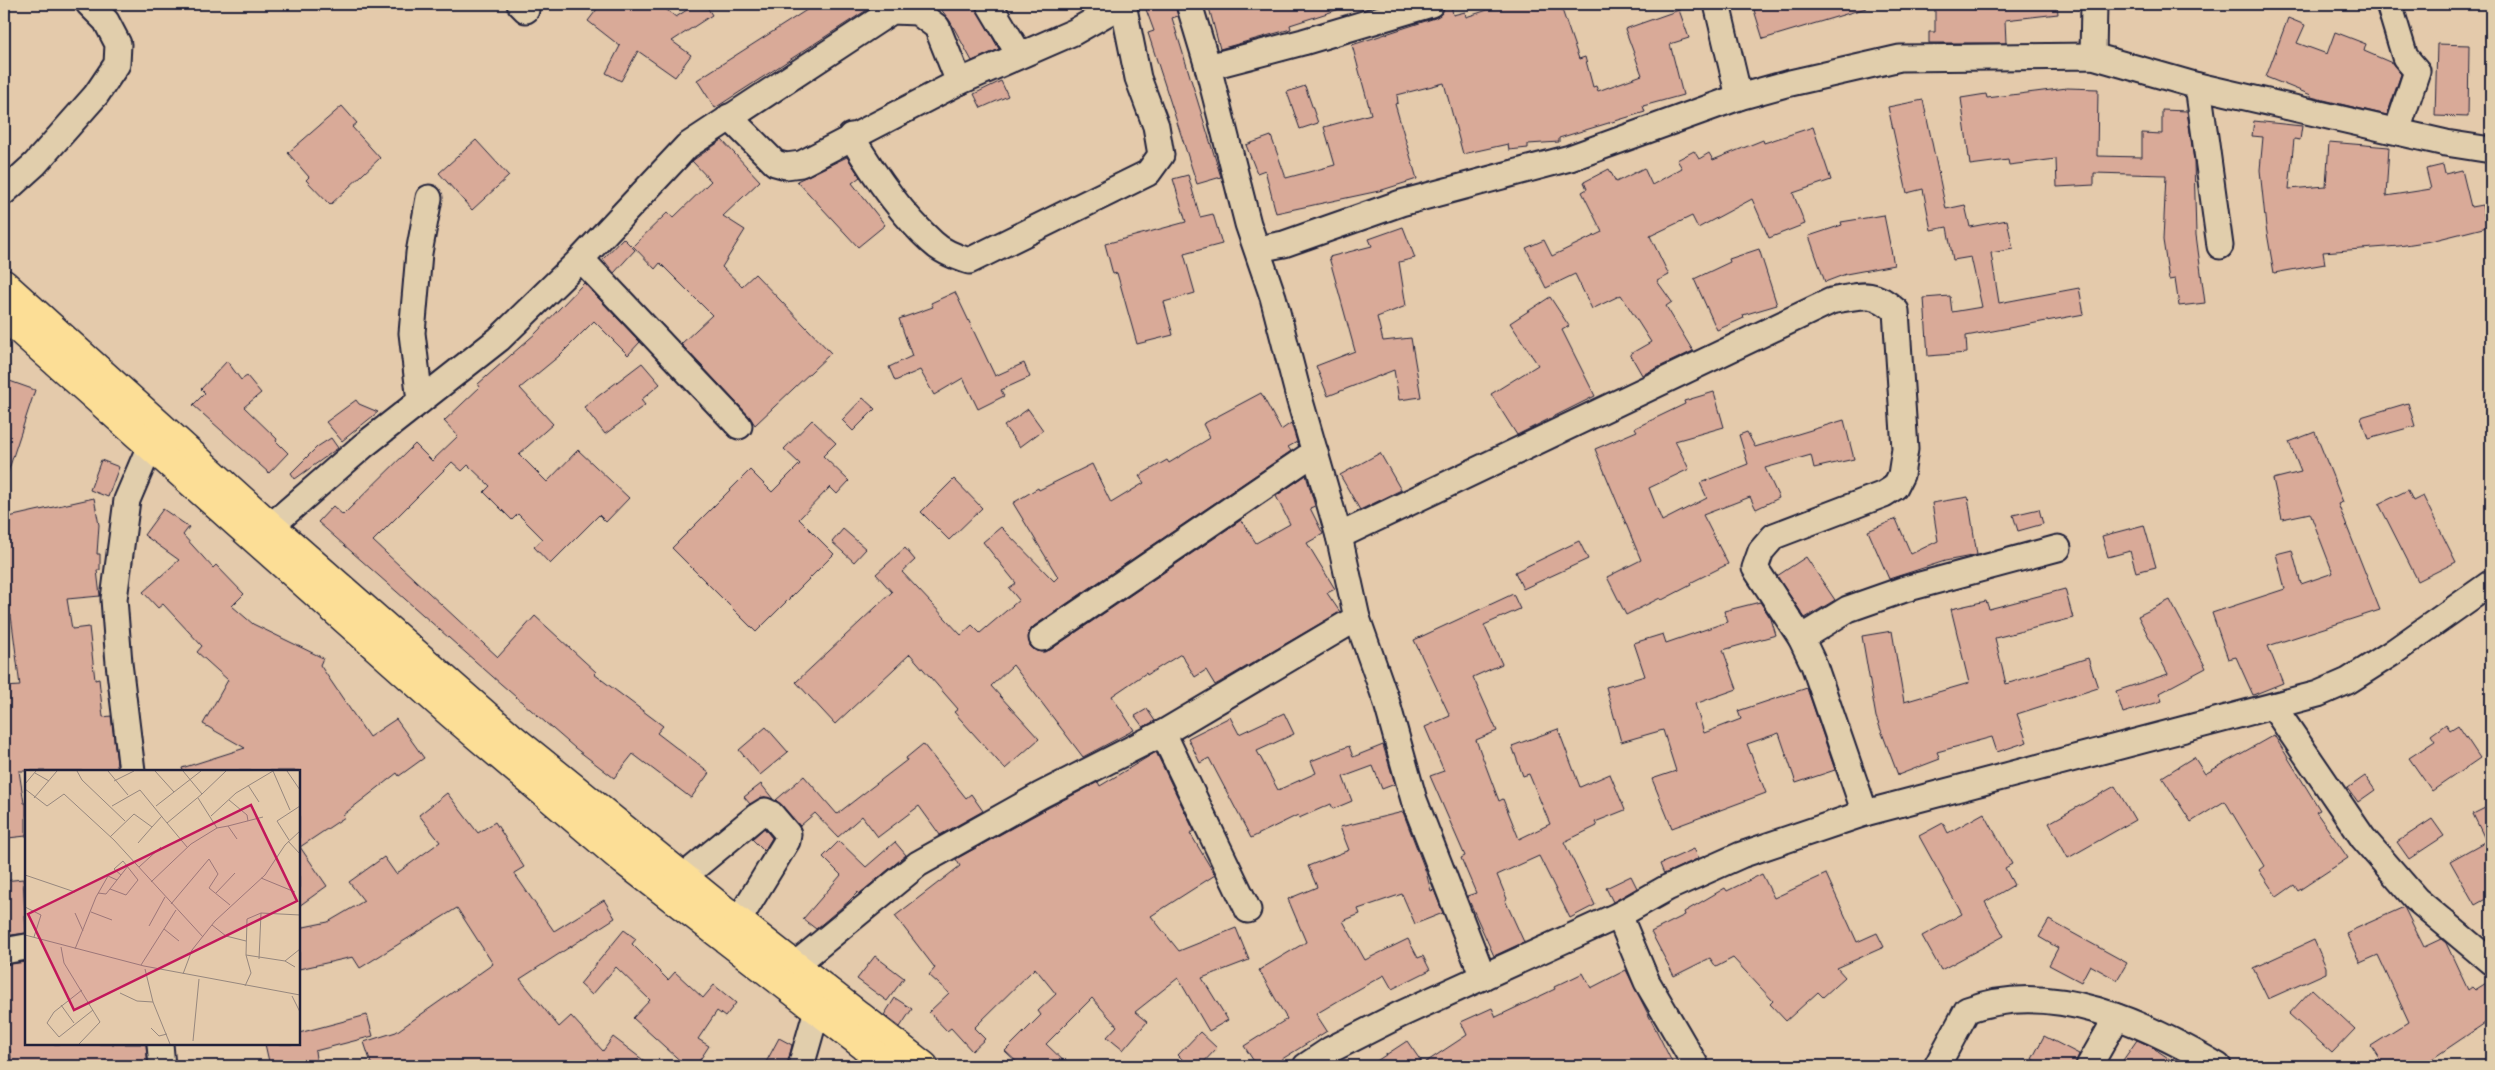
<svg xmlns="http://www.w3.org/2000/svg" width="2495" height="1070" font-family="Itim,sans-serif">
<rect width="100%" height="100%" fill="#e4caab"/>
<filter id="ink" filterUnits="userSpaceOnUse"><feTurbulence type="fractalNoise" baseFrequency=".02" numOctaves="2"/><feDisplacementMap in="SourceGraphic" scale="10" xChannelSelector="R" yChannelSelector="G"/><feConvolveMatrix kernelMatrix="1 2 1 2 8 2 1 2 1" color-interpolation-filters="sRGB"/></filter>
<g filter="url(#ink)">
<!-- building -->
<g fill="#d9aa98" stroke="#22223b">
<polygon points="601,4 659,4 676,17 696,4 705,4 712,15 672,41 691,55 675,77 638,51 621,81 606,73 620,46 588,21"/>
<polygon points="816,4 876,4 715,108 697,80"/>
<polygon points="937,4 974,4 999,49 972,61 950,21"/>
<polygon points="1144,4 1175,4 1178,16 1172,18 1221,177 1197,184 1148,33 1154,31"/>
<polygon points="1208,4 1346,4 1346,7 1290,25 1291,29 1220,49"/>
<polygon points="1445,4 1451,4 1453,15 1465,12 1466,17 1506,4 1560,4 1579,59 1585,57 1593,87 1596,86 1598,91 1642,75 1625,29 1679,10 1689,38 1670,44 1683,95 1643,106 1645,112 1559,138 1559,142 1528,144 1528,148 1509,150 1508,144 1463,154 1444,83 1397,95 1398,103 1395,104 1417,179 1379,191 1276,213 1265,170 1257,173 1246,145 1271,136 1286,178 1335,165 1324,127 1371,114 1352,45 1435,18 1442,13"/>
<polygon points="1774,4 1865,4 1866,8 1763,39 1754,10"/>
<polygon points="1935,4 2057,4 2058,14 2005,20 2006,43 1929,43 1929,32 1935,32"/>
<polygon points="2288,18 2305,25 2297,43 2327,54 2335,32 2366,44 2364,51 2392,63 2401,74 2387,115 2311,97 2311,95 2266,77"/>
<polygon points="2437,44 2469,45 2468,117 2435,116"/>
<polygon points="1001,81 1008,96 981,108 974,94"/>
<polygon points="1305,86 1318,123 1300,129 1287,92"/>
<polygon points="2067,88 2098,89 2097,156 2142,157 2142,133 2162,134 2162,110 2187,111 2194,161 2196,235 2205,303 2179,306 2175,279 2169,280 2163,240 2166,175 2094,173 2094,185 2057,187 2056,159 2009,165 2008,160 1970,165 1961,98 1986,94 1987,98"/>
<polygon points="1923,100 1946,209 1965,205 1970,227 2007,220 2013,249 1991,253 1999,303 2079,288 2084,314 1966,336 1967,353 1928,356 1924,298 1950,296 1952,312 1982,307 1971,257 1953,260 1947,227 1931,230 1923,189 1907,193 1888,107"/>
<polygon points="342,106 357,123 352,127 380,158 330,205 306,180 309,177 288,153"/>
<polygon points="2254,121 2302,126 2300,140 2294,139 2289,189 2326,186 2329,142 2389,147 2386,196 2431,189 2426,169 2443,165 2445,174 2462,170 2471,207 2482,205 2487,227 2431,241 2399,246 2323,252 2325,264 2274,273 2266,227 2260,170 2263,137 2252,136"/>
<polygon points="1813,127 1831,180 1793,193 1805,224 1769,238 1752,199 1698,228 1692,216 1650,236 1669,275 1657,281 1672,302 1666,306 1693,351 1642,375 1630,354 1651,342 1621,295 1592,309 1575,274 1546,288 1526,248 1544,240 1552,256 1602,232 1582,192 1587,189 1584,182 1609,169 1616,182 1644,168 1652,185 1682,168 1677,160 1694,151 1699,159 1709,153 1713,160 1763,140 1764,143"/>
<polygon points="476,140 509,176 472,210 439,173"/>
<polygon points="722,140 760,181 723,216 745,230 722,267 742,286 755,274 831,353 755,425 749,416 681,344 712,315 660,263 655,269 633,246 668,212 673,218 711,181 692,161"/>
<polygon points="847,157 860,177 852,183 885,225 858,247 797,181"/>
<polygon points="1188,175 1200,217 1213,214 1222,244 1184,254 1195,293 1164,302 1173,335 1137,344 1117,273 1113,274 1105,244 1186,222 1173,179"/>
<polygon points="1884,215 1894,265 1846,274 1825,282 1809,236 1842,225 1841,222"/>
<polygon points="1403,227 1415,258 1399,262 1406,306 1377,317 1383,341 1411,338 1421,397 1399,400 1394,370 1328,396 1316,366 1355,351 1329,257 1372,246 1369,239"/>
<polygon points="623,238 635,250 614,273 603,259"/>
<polygon points="1759,249 1777,305 1743,315 1744,318 1717,330 1694,279 1730,262 1729,259"/>
<polygon points="584,283 640,342 628,355 594,321 559,356 520,388 553,424 519,454 547,482 578,450 629,498 606,522 599,515 550,564 534,547 543,539 518,514 512,520 484,492 490,486 468,465 462,471 452,462 373,541 498,657 535,616 596,672 594,674 663,726 657,733 709,773 691,798 633,754 614,778 575,748 501,684 318,522 333,506 343,515 415,444 432,461 458,436 444,421 480,387 478,384 536,333"/>
<polygon points="955,292 995,376 1024,363 1030,377 1001,390 1004,396 978,409 963,378 934,395 920,370 895,381 889,367 912,356 899,319 933,307 931,303"/>
<polygon points="1550,297 1569,326 1562,330 1595,396 1517,435 1491,394 1538,365 1510,323"/>
<polygon points="227,361 241,380 247,376 261,393 244,407 277,439 276,441 288,453 269,473 193,405 205,393 201,389"/>
<polygon points="642,363 660,384 641,400 645,405 605,434 584,407"/>
<polygon points="4,379 35,390 7,475 4,475"/>
<polygon points="1714,392 1724,427 1675,441 1689,469 1649,488 1662,521 1707,498 1700,483 1748,464 1739,435 1747,432 1755,447 1844,420 1854,459 1814,468 1811,455 1765,468 1779,498 1756,509 1750,497 1703,515 1728,564 1690,583 1691,585 1662,600 1660,598 1626,615 1607,577 1641,560 1595,449 1637,431 1635,428 1685,404 1684,401"/>
<polygon points="1261,393 1281,430 1291,423 1297,442 1288,447 1291,451 1034,626 1029,632 1030,646 1036,651 1044,652 1050,650 1241,520 1256,543 1290,524 1276,496 1306,475 1315,506 1310,508 1323,534 1307,543 1335,589 1327,593 1340,612 1215,685 1206,670 1195,677 1181,654 1147,675 1146,673 1112,696 1134,730 1083,757 1013,665 991,686 1039,739 1005,769 954,712 958,709 910,654 835,724 796,682 892,592 876,574 905,548 915,560 902,572 961,635 972,625 980,633 1019,600 1009,588 1016,583 983,542 1001,527 1054,581 1058,577 1013,503 1038,488 1039,490 1092,464 1111,503 1144,483 1139,476 1167,460 1169,463 1210,438 1203,424"/>
<polygon points="863,398 875,409 853,431 842,420"/>
<polygon points="356,400 359,404 378,412 342,441 326,422"/>
<polygon points="2408,403 2415,426 2368,439 2361,417"/>
<polygon points="1028,409 1043,430 1020,447 1004,426"/>
<polygon points="812,420 836,443 823,456 849,481 837,494 830,487 799,519 834,554 756,632 672,548 750,470 772,492 800,464 784,449"/>
<polygon points="2315,432 2343,502 2338,504 2380,610 2268,646 2283,683 2253,695 2236,657 2228,659 2212,613 2285,589 2276,554 2292,550 2301,584 2333,573 2310,513 2282,519 2273,479 2301,472 2289,442"/>
<polygon points="331,438 338,448 295,479 291,473 317,447"/>
<polygon points="1380,453 1401,490 1360,510 1340,475"/>
<polygon points="101,460 119,467 108,497 90,490"/>
<polygon points="954,479 982,508 949,540 921,512"/>
<polygon points="2408,490 2413,501 2423,496 2456,562 2418,581 2379,504"/>
<polygon points="1968,497 1977,555 1945,561 1889,579 1868,531 1896,519 1911,554 1938,541 1932,503"/>
<polygon points="94,498 99,525 97,554 100,554 100,570 97,570 100,596 67,599 72,629 89,627 95,680 99,679 103,717 111,716 118,771 19,771 24,803 26,803 26,836 8,838 4,799 4,725 6,724 4,687 20,686 11,615 4,616 4,518"/>
<polygon points="163,509 189,527 183,535 213,568 216,565 244,594 232,606 253,624 323,658 320,665 369,737 396,719 424,758 399,776 397,773 343,815 345,817 300,847 327,886 299,906 299,771 183,771 182,768 245,748 203,724 228,680 197,652 202,646 163,604 158,608 143,592 179,560 144,535"/>
<polygon points="2039,509 2043,524 2018,531 2013,515"/>
<polygon points="2144,525 2156,567 2136,572 2130,551 2108,557 2102,536"/>
<polygon points="843,529 866,549 854,562 832,542"/>
<polygon points="1579,541 1588,559 1523,589 1515,572"/>
<polygon points="1806,557 1835,600 1805,618 1777,576"/>
<polygon points="2065,589 2073,618 1995,638 2006,684 2088,658 2098,688 2017,714 2027,742 1997,752 1992,737 1937,752 1940,759 1898,775 1876,717 1862,636 1892,631 1904,702 1969,683 1951,609 1986,601 1989,609"/>
<polygon points="1513,594 1520,609 1484,625 1502,664 1473,677 1497,731 1476,740 1499,801 1503,799 1519,839 1550,824 1529,774 1523,776 1512,746 1558,729 1580,787 1610,774 1625,810 1595,822 1597,826 1564,842 1595,905 1570,918 1539,856 1497,875 1507,899 1505,900 1524,942 1494,956 1467,896 1476,893 1461,858 1465,856 1430,776 1444,771 1425,727 1450,716 1414,640"/>
<polygon points="2170,600 2206,668 2159,693 2162,701 2123,713 2116,691 2168,674 2138,616"/>
<polygon points="1760,602 1771,619 1776,635 1723,650 1737,689 1695,704 1704,733 1741,719 1738,711 1807,688 1835,770 1796,783 1779,733 1747,744 1766,793 1672,828 1652,779 1676,771 1663,730 1621,742 1606,687 1645,676 1634,643 1663,634 1666,643 1727,622 1724,611"/>
<polygon points="1147,709 1155,721 1143,727 1135,716"/>
<polygon points="1284,713 1294,734 1257,751 1278,790 1316,773 1311,761 1349,746 1353,757 1383,745 1395,784 1382,789 1373,766 1343,777 1352,801 1333,809 1331,804 1299,818 1298,815 1251,838 1209,758 1200,763 1188,738 1230,717 1239,734"/>
<polygon points="2446,724 2450,730 2458,725 2480,758 2432,791 2409,758 2435,741 2431,735"/>
<polygon points="766,727 788,752 760,775 739,750"/>
<polygon points="2274,735 2320,810 2316,812 2348,858 2298,891 2294,885 2277,897 2259,870 2264,866 2225,801 2191,822 2162,777 2194,757 2205,774"/>
<polygon points="923,744 966,798 971,794 983,811 940,835 919,806 878,837 862,816 838,837 815,813 800,826 776,800 804,776 837,814 907,760 906,758"/>
<polygon points="1156,752 1194,831 1190,833 1215,875 1151,916 1179,951 1236,928 1249,960 1202,978 1228,1020 1209,1031 1178,978 1135,1012 1147,1022 1123,1050 1107,1037 1117,1026 1092,998 1046,1044 1069,1066 1021,1066 1005,1051 1041,1015 1038,1011 1056,994 1035,968 974,1028 985,1039 972,1051 951,1028 947,1031 929,1012 949,993 929,975 935,968 895,916 960,866 956,859 1048,808 1098,782 1100,786"/>
<polygon points="2365,776 2375,790 2358,802 2348,788"/>
<polygon points="761,784 773,799 764,797 750,804 744,797"/>
<polygon points="2115,786 2135,820 2068,858 2049,823"/>
<polygon points="447,793 478,833 495,822 524,867 514,873 554,931 604,900 615,918 520,979 559,1027 571,1016 603,1051 613,1037 651,1066 372,1066 364,1042 396,1032 493,964 457,908 360,968 353,957 299,969 299,928 328,922 364,901 349,882 384,857 396,874 440,842 419,815"/>
<polygon points="2491,805 2491,896 2475,905 2450,861 2486,841 2473,814"/>
<polygon points="1403,812 1426,872 1431,891 1434,890 1443,913 1415,924 1402,894 1358,909 1360,914 1343,921 1365,960 1408,939 1418,958 1423,956 1430,970 1392,989 1384,975 1343,998 1316,1014 1327,1031 1271,1066 1257,1066 1244,1046 1287,1019 1259,970 1306,942 1288,899 1317,887 1308,866 1349,850 1340,827"/>
<polygon points="1984,813 2012,864 2005,868 2014,885 1985,902 2004,936 1941,970 1922,936 1962,914 1919,836 1943,823 1948,833"/>
<polygon points="2432,819 2444,836 2409,859 2397,842"/>
<polygon points="764,828 772,838 764,851 752,839"/>
<polygon points="839,841 866,867 895,842 906,855 859,894 858,892 848,902 816,929 803,919 841,875 823,857"/>
<polygon points="1694,849 1699,858 1664,874 1660,864"/>
<polygon points="1762,874 1774,898 1826,874 1857,942 1877,933 1884,947 1837,968 1845,977 1823,997 1818,992 1786,1021 1770,1004 1773,1001 1733,958 1716,967 1710,958 1674,976 1651,932 1685,915 1684,912 1725,888 1727,891"/>
<polygon points="1631,876 1637,888 1613,902 1606,888"/>
<polygon points="23,879 26,933 4,936 4,881"/>
<polygon points="2404,907 2424,947 2441,939 2446,943 2468,990 2472,987 2475,990 2491,980 2491,1019 2429,1061 2432,1066 2384,1066 2371,1046 2409,1022 2378,955 2360,963 2346,933"/>
<polygon points="2049,920 2127,963 2117,980 2090,965 2081,982 2049,965 2058,948 2039,937"/>
<polygon points="624,930 636,939 632,944 668,980 675,972 703,998 714,985 736,1003 725,1017 717,1011 698,1039 709,1046 696,1066 686,1066 633,1018 650,1000 616,967 592,995 580,984"/>
<polygon points="2314,940 2326,967 2326,973 2268,999 2253,968"/>
<polygon points="875,956 904,978 887,1001 857,979"/>
<polygon points="26,962 26,1044 146,1044 148,1066 12,1066 10,1049 4,1050 4,965"/>
<polygon points="1626,970 1674,1066 1369,1066 1407,1041 1423,1064 1467,1035 1461,1022 1492,1008 1496,1017 1555,989 1554,987 1583,973 1591,988"/>
<polygon points="2312,989 2355,1029 2332,1053 2289,1014"/>
<polygon points="895,998 912,1009 900,1027 884,1015"/>
<polygon points="367,1015 373,1036 315,1051 317,1066 270,1066 265,1044 299,1044 299,1033"/>
<polygon points="1200,1032 1217,1048 1200,1066 1189,1066 1178,1055"/>
<polygon points="2044,1036 2079,1054 2075,1066 2045,1066 2032,1059"/>
<polygon points="779,1038 792,1045 787,1066 764,1066"/>
<polygon points="2137,1040 2152,1047 2180,1066 2119,1066"/>
</g>
<g fill="none" stroke-linecap="round" stroke-linejoin="round">
<defs>
<g id="minor">
<polyline points="520,4 526,10"/>
<polyline points="989,4 1019,54"/>
<polyline points="1189,4 1208,67 1248,224 1273,297 1300,401 1339,536 1357,618 1386,700 1414,800 1483,977"/>
<polyline points="1717,4 1739,97"/>
<polyline points="2389,4 2405,57 2417,71 2397,131"/>
<polyline points="2093,56 2094,4"/>
<polyline points="1208,67 1303,42 1431,4"/>
<polyline points="2198,86 2446,143 2491,150"/>
<polyline points="729,117 775,163 786,166 801,164 959,82 1074,32 1123,4"/>
<path d="M 851,136 C 873,173 900,213 932,242 C 942,252 956,257 969,261 L 1148,173 L 1161,155 L 1156,126 L 1138,78 L 1123,4"/>
<polyline points="4,192 35,164 96,95 117,64 118,44 106,21 89,4"/>
<polyline points="1258,249 1284,244 1401,203 1570,158 1739,97 1786,84 1900,58 2093,56 2198,86 2220,246"/>
<polyline points="581,259 739,426"/>
<polyline points="420,401 412,333 419,253 429,198"/>
<polyline points="271,526 363,446 499,339 581,259 687,146 892,11 917,12 937,27 959,82"/>
<path d="M 1339,536 L 1831,301 C 1860,296 1873,289 1896,311 L 1905,449 L 1901,475 L 1895,487 L 1884,494 L 1774,536 L 1761,551 L 1755,568 L 1801,638 L 1814,665 L 1865,813"/>
<polyline points="1042,638 1315,452"/>
<polyline points="1801,638 1848,609 1905,589 2058,548"/>
<polyline points="2273,706 2363,838 2416,899 2491,962"/>
<polyline points="1163,733 1248,910"/>
<polyline points="132,771 119,663 114,599 127,500 150,446"/>
<polyline points="683,877 757,816 765,811 771,814 788,834 787,841 738,921"/>
<polyline points="1619,915 1647,982 1696,1066"/>
<polyline points="4,951 26,947"/>
<polyline points="795,965 918,864 1041,795 1163,733 1357,618"/>
<polyline points="160,1044 162,1066"/>
<polyline points="801,1066 817,1010"/>
<polyline points="1306,1066 1330,1050 1399,1015 1619,915 1667,888 1741,855 1865,813 2318,694 2348,681 2392,653 2491,583"/>
<path d="M 1937,1066 L 1967,1010 C 2052,979 2145,1023 2218,1066"/>
<polyline points="2089,1066 2117,1017"/>
</g>
<g id="major">
<polyline points="4,284 271,526 510,736 718,905 924,1066"/>
<polyline points="4,316 450,713 624,861 890,1066"/>
</g>
</defs>
<!-- minor casing -->
<use href="#minor" stroke="#22223b" stroke-width="29"/>
<!-- major casing -->
<use href="#major" stroke="#22223b" stroke-width="31"/>
<!-- minor -->
<use href="#minor" stroke="#e1ceac" stroke-width="25"/>
<!-- major -->
<use href="#major" stroke="#fcde96" stroke-width="28"/>
</g>
</g>
<!-- overview -->
<g transform="translate(25 770)">
<rect width="275" height="275" fill="#e4caab"/>
<path fill="none" stroke="#96877e" stroke-width="1" d="M 52,1 L 57,10 L 100,51M 83,1 L 103,25M 130,1 L 149,22M 158,1 L 177,24 L 142,53 L 162,77M 248,1 L 265,40M 262,1 L 275,20M 10,3 L 24,11M 89,11 L 109,1M 0,14 L 11,1M 223,15 L 234,32M 0,19 L 22,36 L 39,24 L 89,70 L 178,167M 177,24 L 201,1M 9,28 L 32,1M 173,28 L 192,58M 204,30 L 222,45 L 223,51M 87,36 L 115,20 L 142,53M 131,36 L 176,1M 186,46 L 211,23 L 248,1M 203,56 L 238,47M 85,67 L 109,44 L 127,57 L 137,46M 264,70 L 252,51 L 275,36M 263,71 L 275,84M 113,73 L 127,57M 114,97 L 136,77M 0,105 L 50,122M 236,108 L 270,122M 126,112 L 166,74 L 192,58 L 203,56 L 212,69M 85,119 L 101,125 L 113,110 L 98,91 L 89,99 L 96,105M 73,123 L 81,124 L 103,96M 191,123 L 210,103M 146,134 L 184,89 L 193,104 L 184,118 L 205,135M 0,137 L 16,145 L 9,167M 66,142 L 87,150M 50,143 L 58,161M 187,155 L 201,166 L 221,171M 124,156 L 140,127M 139,159 L 154,171M 0,165 L 119,196 L 275,225M 36,177 L 39,193 L 75,252 L 54,274M 50,179 L 71,127 L 83,106 L 92,110M 221,185 L 260,191 L 270,197M 234,189 L 236,143M 260,191 L 275,179M 116,195 L 151,140M 120,199 L 128,232 L 145,274M 158,204 L 167,180 L 190,151 L 240,105 L 260,75 L 275,61M 220,216 L 226,203 L 221,185 L 222,149 L 236,143 L 275,145M 57,220 L 29,242 L 22,253 L 34,267 L 68,240M 95,223 L 112,231 L 128,232M 267,226 L 275,242M 36,235 L 49,253M 126,258 L 134,266 L 142,264M 168,271 L 174,209"/>
<path fill="#c2185b" fill-opacity="0.15" stroke="#c2185b" stroke-width="2.5" d="M 226,35 L 272,131 L 49,240 L 3,144 Z"/>
<rect width="275" height="275" fill="none" stroke="#22223b" stroke-width="2.5"/>
</g>
<!-- margin -->
<rect width="2495" height="1070" fill="none" stroke="#e1ceac" stroke-width="20"/>
<rect x="10" y="10" width="2475" height="1050" fill="none" stroke="#22223b" stroke-width="2" filter="url(#ink)"/>
</svg>
